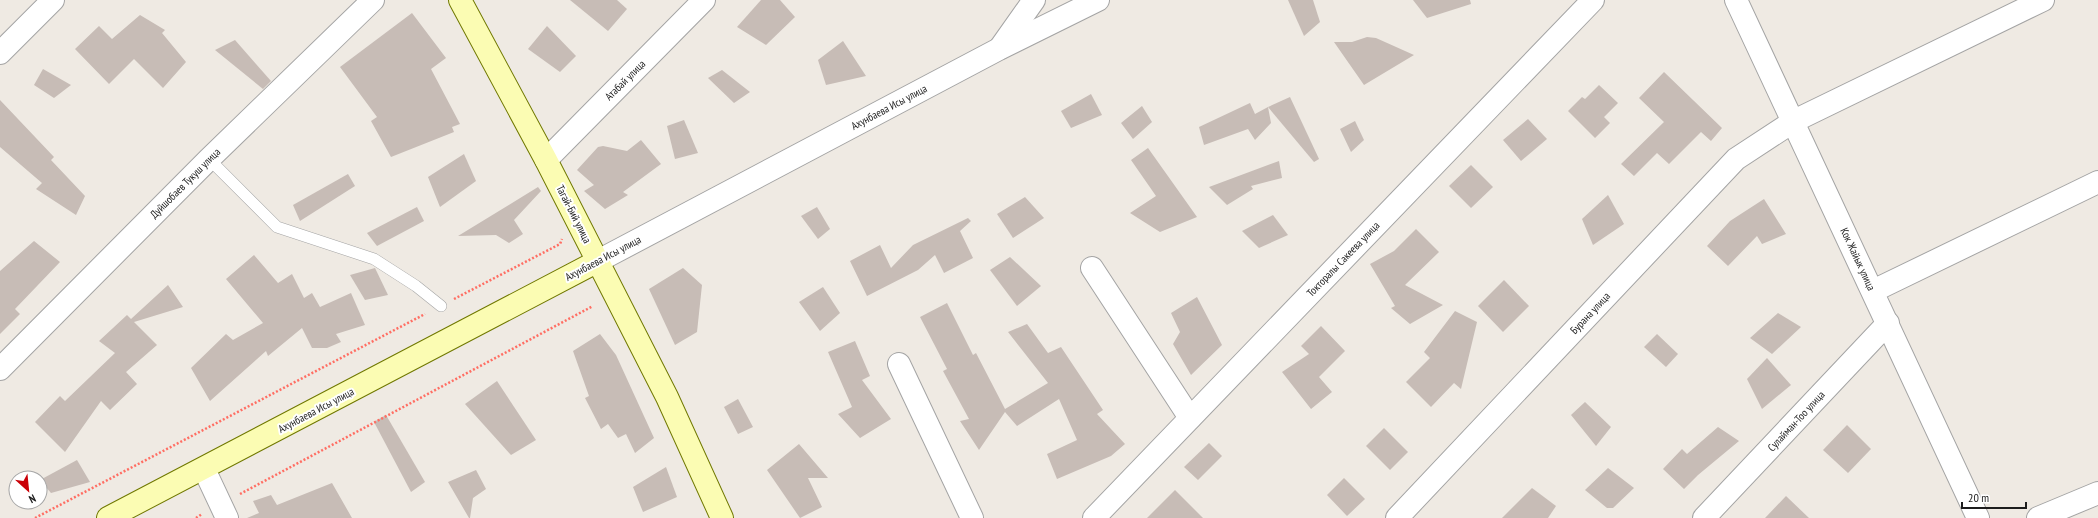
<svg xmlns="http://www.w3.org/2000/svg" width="2098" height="518" font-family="'PT Sans Narrow',sans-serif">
<rect width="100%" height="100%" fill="#efeae3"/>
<!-- building -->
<g fill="#c7bcb6">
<polygon points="570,0 617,0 627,9 608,31"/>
<polygon points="761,0 780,0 795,17 766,45 737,27"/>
<polygon points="1288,0 1313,0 1320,22 1304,36"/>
<polygon points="1413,0 1470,0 1471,4 1427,18"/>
<polygon points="412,13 446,58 431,69 460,124 452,127 454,132 391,157 371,121 377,117 340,67"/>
<polygon points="140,15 165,30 162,33 186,62 163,88 134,59 109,84 75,49 99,26 112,39"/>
<polygon points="547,26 576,56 560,72 528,49"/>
<polygon points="1367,37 1376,38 1414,55 1364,85 1334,42 1352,42"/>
<polygon points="235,40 271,81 263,89 215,50"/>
<polygon points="843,41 866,76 826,85 818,60"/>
<polygon points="43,69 71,85 54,98 34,85"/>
<polygon points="722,70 750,92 734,103 708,78"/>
<polygon points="1664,72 1722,128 1711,141 1701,132 1669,164 1657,153 1634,176 1621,164 1664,122 1639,98"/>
<polygon points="1599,85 1618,103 1604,117 1610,123 1595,138 1568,111 1582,97 1585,99"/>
<polygon points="1091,94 1102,115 1071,128 1061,111"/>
<polygon points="1290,97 1319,159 1314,162 1268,107"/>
<polygon points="0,100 54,157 51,160 85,196 76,215 36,189 42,183 0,147"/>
<polygon points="1250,103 1255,114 1268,107 1271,123 1255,140 1248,129 1204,145 1199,127"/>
<polygon points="1142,106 1152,122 1133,139 1121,123"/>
<polygon points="1528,119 1547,139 1521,161 1503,140"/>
<polygon points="684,120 698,153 675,159 667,126"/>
<polygon points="1355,121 1364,140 1351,152 1340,129"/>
<polygon points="641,140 661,164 623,192 628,195 605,209 584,191 594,185 577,170 598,147 603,146 627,151"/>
<polygon points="1148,148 1197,217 1160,232 1130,213 1156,196 1131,160"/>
<polygon points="464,154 476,181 440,207 428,177"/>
<polygon points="1279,161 1282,178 1251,186 1253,189 1227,205 1209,187"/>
<polygon points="1471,165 1493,187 1471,208 1449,186"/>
<polygon points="348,174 355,186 300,221 293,205"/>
<polygon points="538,187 541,191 514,220 523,234 509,243 496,235 458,236"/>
<polygon points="1608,195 1624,224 1593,245 1582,219"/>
<polygon points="1025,197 1044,218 1013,238 997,214"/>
<polygon points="1764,199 1786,234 1762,244 1757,236 1728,266 1707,246 1730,221"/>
<polygon points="417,207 424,221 377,246 367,233"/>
<polygon points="817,207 830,229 818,239 801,216"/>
<polygon points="1273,215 1288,235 1259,248 1242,231"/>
<polygon points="968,218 971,221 960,231 973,258 944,273 935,255 918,270 867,296 850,261 880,245 891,268 913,245"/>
<polygon points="1416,229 1439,252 1405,285 1443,305 1410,324 1391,308 1395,306 1370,264 1394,251"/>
<polygon points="34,241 60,262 15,309 20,314 0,334 0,271"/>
<polygon points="254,255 278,283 292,274 304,298 312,293 320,307 351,293 365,325 336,334 341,342 327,348 312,348 302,328 268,356 266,351 210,401 191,368 226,334 233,340 263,323 226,279"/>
<polygon points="1010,257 1041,286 1017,306 990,270"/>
<polygon points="375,268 388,295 365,300 350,275"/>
<polygon points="683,268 702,285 697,332 675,345 649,289"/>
<polygon points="1504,280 1529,306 1503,332 1478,306"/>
<polygon points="168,285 183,307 134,322 157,345 126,372 137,384 110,410 101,401 65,452 35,422 60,396 65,401 115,353 99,341 127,315 131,319"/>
<polygon points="823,287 840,313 820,331 799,302"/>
<polygon points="1197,297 1222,345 1191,375 1173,344 1180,332 1171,313"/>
<polygon points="947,303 973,355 976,353 1005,409 1048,383 1008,332 1027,324 1048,353 1061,347 1103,410 1097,414 1125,444 1111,456 1057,479 1047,454 1077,440 1059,399 1017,426 1005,412 979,450 960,421 969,419 943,371 947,369 920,317"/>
<polygon points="1455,311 1477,322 1461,389 1454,383 1431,407 1406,382 1430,358 1424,352"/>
<polygon points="1778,313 1801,327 1772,354 1750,338"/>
<polygon points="1321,326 1345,351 1319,377 1332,392 1311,409 1282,372 1309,354 1301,346"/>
<polygon points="600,334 616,355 654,438 635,453 626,434 618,438 608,424 601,429 585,398 589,396 573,351"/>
<polygon points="1657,334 1678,354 1666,367 1644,347"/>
<polygon points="855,341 870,376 862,380 891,419 860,438 838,414 852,407 828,352"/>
<polygon points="1767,358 1791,385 1762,409 1747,379"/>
<polygon points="497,381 536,440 511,455 465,404"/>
<polygon points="738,399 753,427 738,434 724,407"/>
<polygon points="1585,402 1611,427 1596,446 1571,415"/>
<polygon points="386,415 425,482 411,492 374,422"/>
<polygon points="1847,425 1871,449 1848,473 1823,450"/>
<polygon points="1718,427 1739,441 1698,475 1684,489 1663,469 1682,449 1687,454"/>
<polygon points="1384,428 1408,452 1390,470 1366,446"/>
<polygon points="1209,443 1222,456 1198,480 1184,467"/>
<polygon points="799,444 828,478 808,478 822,507 800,518 767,470"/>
<polygon points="77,460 90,482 51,493 40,480"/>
<polygon points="666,467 677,497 643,512 633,487"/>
<polygon points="1608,468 1634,488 1613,508 1607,508 1585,490"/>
<polygon points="476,470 486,489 473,498 470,518 469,518 448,482"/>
<polygon points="1344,478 1365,499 1347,516 1327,495"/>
<polygon points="332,483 352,518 247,518 259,513 253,501 271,495 277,505"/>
<polygon points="1532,488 1556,506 1548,518 1502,518"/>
<polygon points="1175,490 1203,518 1147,518"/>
<polygon points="1786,496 1809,518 1765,518"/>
</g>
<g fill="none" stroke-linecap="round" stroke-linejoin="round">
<defs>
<polyline id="lane" points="209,159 277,227 374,259 416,286 441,306"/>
<g id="street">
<polyline points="1736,0 1978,518"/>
<polyline points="1000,48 1034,0"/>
<polyline points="0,53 53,0"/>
<polyline points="546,160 704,0"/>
<polyline points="598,261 999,49 1098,0"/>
<polyline points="1092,268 1190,418"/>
<polyline points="1873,291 2098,182"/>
<polyline points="899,364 972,518"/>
<polyline points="0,369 209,159 373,0"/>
<polyline points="204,469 227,518"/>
<polyline points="1094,518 1593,0"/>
<polyline points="1397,518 1736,159 1794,121 2043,0"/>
<polyline points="1704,518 1888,323"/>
<polyline points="2038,518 2098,493"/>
</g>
<g id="secondary">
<polyline points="460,0 546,160 667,397 722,518"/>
<polyline points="108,518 598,261"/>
</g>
</defs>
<!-- lane casing -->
<use href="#lane" stroke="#a4a4a4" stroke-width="12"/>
<!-- street casing -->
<use href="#street" stroke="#a4a4a4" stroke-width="24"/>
<!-- secondary casing -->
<use href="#secondary" stroke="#707800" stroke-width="24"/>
<!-- path -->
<g stroke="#ff6e63" stroke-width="2.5" stroke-dasharray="2 2" stroke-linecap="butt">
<polyline points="454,299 560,244 562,239"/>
<polyline points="240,494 593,306"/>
<polyline points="35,518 425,314"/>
<polyline points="196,518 202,514"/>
</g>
<!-- lane -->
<use href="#lane" stroke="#fff" stroke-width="11"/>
<!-- street -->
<use href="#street" stroke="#fff" stroke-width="22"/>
<!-- secondary -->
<use href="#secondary" stroke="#fbfcb3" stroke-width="22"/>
</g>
<g text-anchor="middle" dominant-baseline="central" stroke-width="4" stroke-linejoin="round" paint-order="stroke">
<!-- street labels -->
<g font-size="11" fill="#1d1d1d" stroke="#fff">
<text transform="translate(625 80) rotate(-45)">Атабай улица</text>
<text transform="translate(889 107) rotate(-28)">Ахунбаева Исы улица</text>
<text transform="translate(185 183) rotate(-45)">Дуйшобаев Тукуш улица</text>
<text transform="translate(574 214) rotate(63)">Тагай-Бий улица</text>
<text transform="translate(603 258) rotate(-28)">Ахунбаева Исы улица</text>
<text transform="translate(1343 259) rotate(-46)">Токторалы Сакеева улица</text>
<text transform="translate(1858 259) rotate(65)">Кок Жайык улица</text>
<text transform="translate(1590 313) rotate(-47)">Бурана улица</text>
<text transform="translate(316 410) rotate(-28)">Ахунбаева Исы улица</text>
<text transform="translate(1796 421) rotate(-47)">Сулайман-Тоо улица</text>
</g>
</g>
<!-- north arrow -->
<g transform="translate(28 490) rotate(153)"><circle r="19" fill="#ffffff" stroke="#a5a5a5"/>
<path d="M0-3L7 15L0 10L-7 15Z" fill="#ca0007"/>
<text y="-6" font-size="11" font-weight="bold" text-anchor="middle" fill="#1d1d1d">N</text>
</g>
<!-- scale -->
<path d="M1962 502v6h64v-6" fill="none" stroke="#1d1d1d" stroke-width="2"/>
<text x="1968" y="502" font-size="12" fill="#1d1d1d" stroke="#ffffff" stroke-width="3" paint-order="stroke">20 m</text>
</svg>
